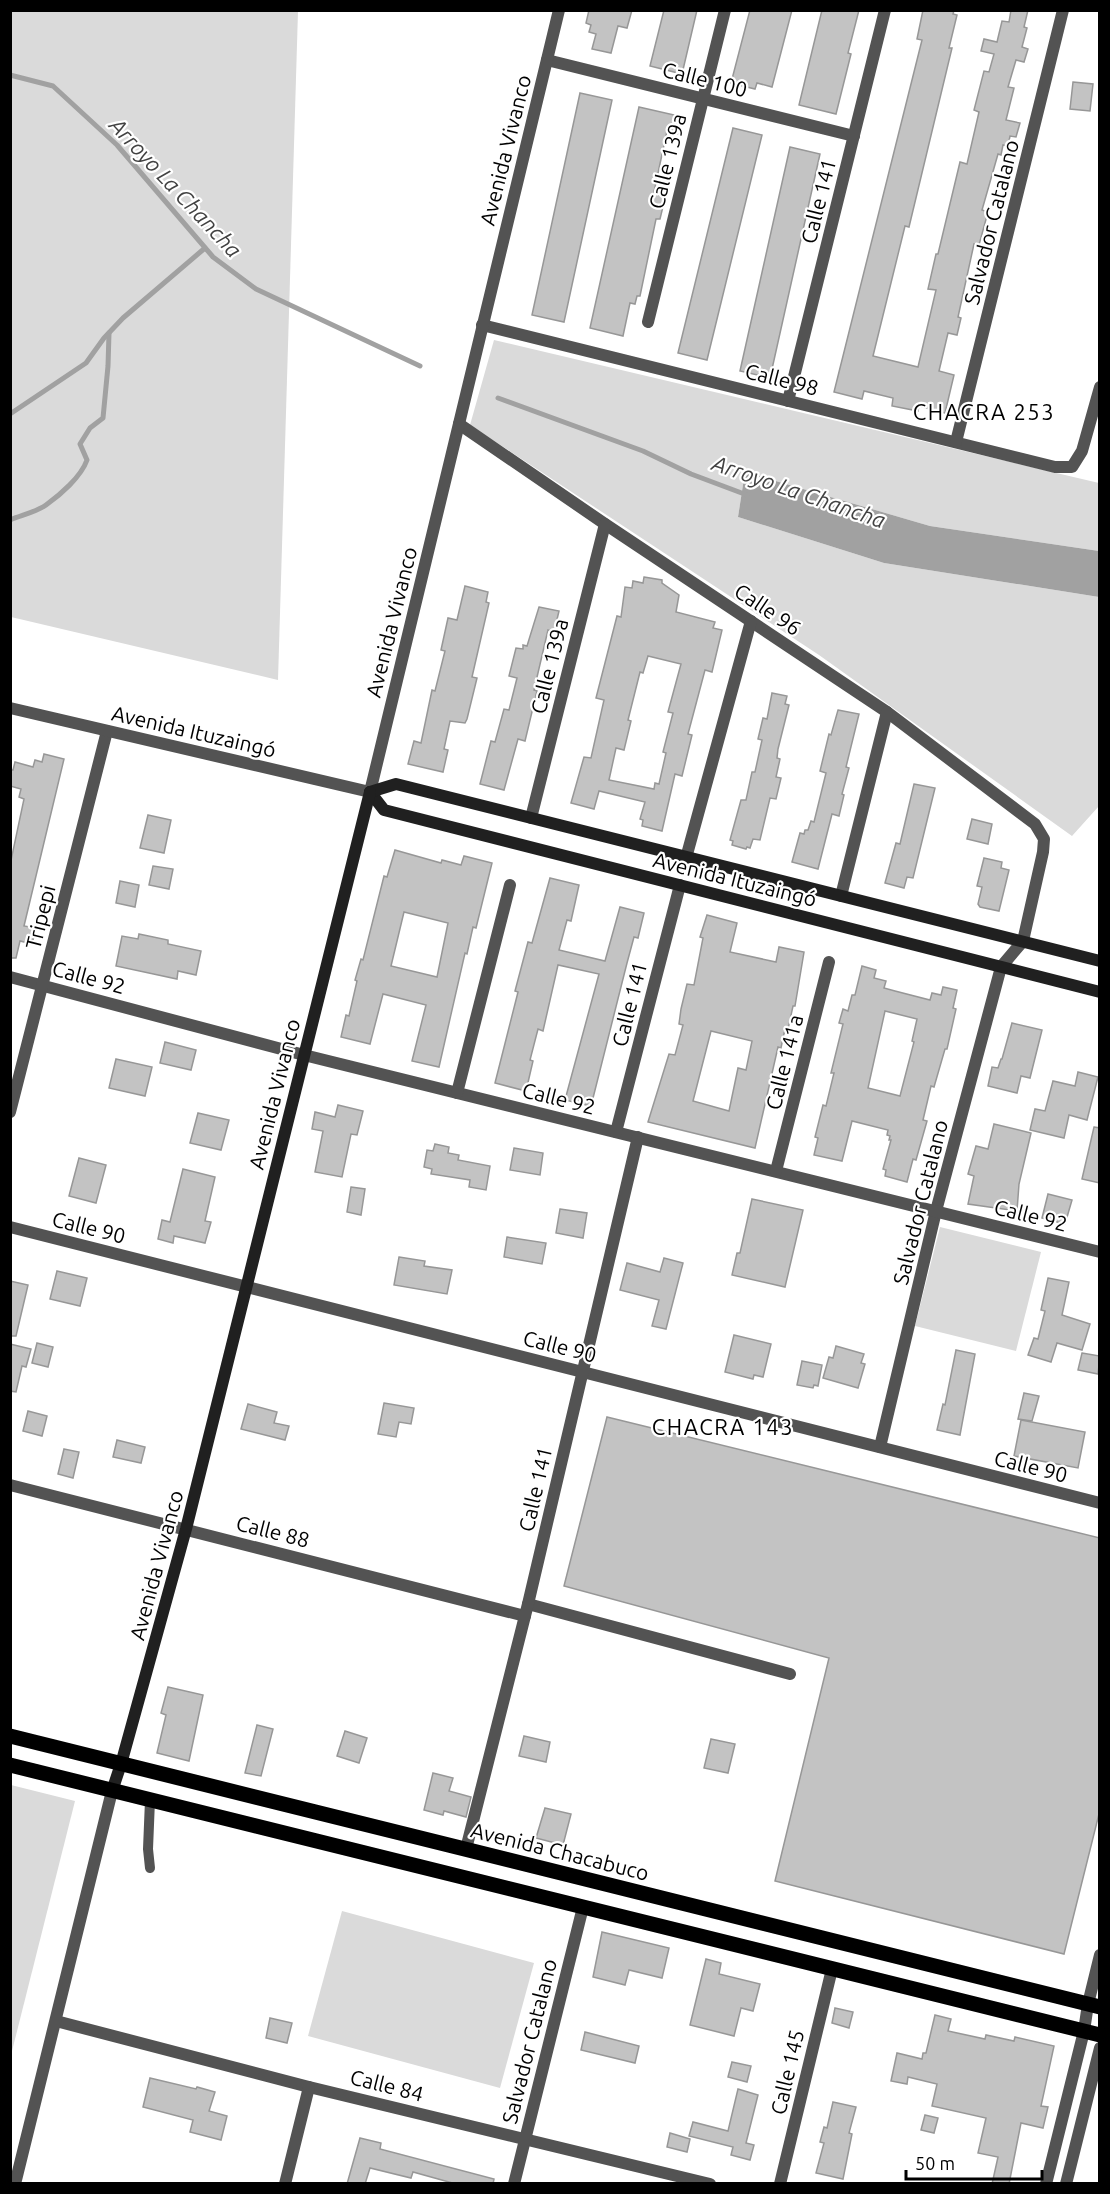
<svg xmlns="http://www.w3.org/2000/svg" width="1110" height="2194" font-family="Ubuntu,sans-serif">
<rect width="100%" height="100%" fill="#fff"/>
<!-- green -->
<g fill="#dadada">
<polygon points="11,10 298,11 278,680 11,617"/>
<polygon points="494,340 1099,483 1099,551 930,526 745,472 738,517 884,563 1099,597 1099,806 1072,836 819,655 470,425"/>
<polygon points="940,1227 1041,1252 1016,1351 915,1326"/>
<polygon points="11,1785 75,1801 11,2055 10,1785"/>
<polygon points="342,1911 534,1963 500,2088 308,2036"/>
</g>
<!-- water -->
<polygon fill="#a1a1a1" points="745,472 930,526 1099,551 1099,597 884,563 738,517"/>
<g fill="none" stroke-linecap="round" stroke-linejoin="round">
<!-- stream -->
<g stroke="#a1a1a1" stroke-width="5">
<polyline points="10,75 53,86 117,145 213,257 256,289 420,366"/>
<polyline points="498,398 643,451 691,474 747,495"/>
<polyline points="10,414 86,363 104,338 123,318 205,248"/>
<path d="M 10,520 C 22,515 36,512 46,505 C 60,495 81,477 87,460 L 80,444 L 90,428 L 103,418 L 108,366 L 109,333"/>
</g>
</g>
<!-- building -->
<g fill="#c3c3c3" stroke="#979797" stroke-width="1.5" fill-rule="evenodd">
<polygon points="589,10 632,10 627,28 618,26 611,53 592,49 596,34 589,32 591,25 586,23"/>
<polygon points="664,10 697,10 682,74 650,66"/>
<polygon points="750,10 792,10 772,87 757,83 755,89 731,83"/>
<polygon points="822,10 859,10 848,53 851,54 836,114 799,105"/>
<polygon points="923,10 954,10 953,14 957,15 949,48 952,48 909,227 905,226 873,356 918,367 936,290 928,289 936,254 938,254 960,162 967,164 979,112 974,110 984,71 989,72 994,54 981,51 984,39 997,42 1002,21 1009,22 1011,10 1028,10 1024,27 1027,28 1022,47 1028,49 1024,62 1016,60 1008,87 1014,88 1006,120 1020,123 1016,137 1010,136 1008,146 1003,145 1001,155 998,154 982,210 988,212 979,245 974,244 958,317 961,318 957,335 948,333 939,371 954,375 945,413 919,406 918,411 892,406 893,398 864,391 862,399 834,392 922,40 917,39"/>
<polygon points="1073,82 1093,84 1090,111 1070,109"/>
<polygon points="580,93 612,100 564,322 532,315"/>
<polygon points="639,107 683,117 679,134 667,131 654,192 666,194 660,219 656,219 640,296 637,296 635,304 630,303 623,336 590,328"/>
<polygon points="733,128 762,135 707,360 678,353"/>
<polygon points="790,147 820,154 770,378 740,371"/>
<path d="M 644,577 L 662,580 L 662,583 L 679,595 L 676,612 L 715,622 L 713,628 L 722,630 L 712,672 L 705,670 L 688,734 L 692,735 L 682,776 L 675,774 L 662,831 L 642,826 L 643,820 L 640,819 L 645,802 L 599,791 L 594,809 L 571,803 L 584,757 L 591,758 L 604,700 L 596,698 L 617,616 L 621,617 L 625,587 L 632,588 L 633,581 L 643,583 ZM 648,656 L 681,664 L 668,712 L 673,713 L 663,752 L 666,753 L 659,784 L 655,783 L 654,789 L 609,780 L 616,748 L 624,750 L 631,721 L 628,720 L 640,672 L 643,673 Z"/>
<polygon points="465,586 488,592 486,602 489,603 472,677 477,678 467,719 465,723 450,721 444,749 448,750 443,772 408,764 414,741 421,743 432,690 435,691 445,651 441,650 448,618 457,620"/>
<polygon points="539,607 559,611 554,632 548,630 534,690 537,691 525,741 518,739 504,790 480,784 491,741 495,742 504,709 509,710 517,678 509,676 516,648 523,649 523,645 527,646"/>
<polygon points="772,693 787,696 785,704 789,705 778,749 777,758 780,759 776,777 781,778 776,799 770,798 760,840 753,839 750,848 747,847 746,849 732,845 733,841 730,840 741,800 746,800 752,772 755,772 762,740 758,739 763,718 767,719"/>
<polygon points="838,710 859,714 846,767 849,768 842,794 844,795 839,816 832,814 818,869 792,862 800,833 804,834 805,830 808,830 811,821 814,822 826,773 820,771 829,734 831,735"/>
<polygon points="44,754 64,759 24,926 36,928 32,944 20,941 16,958 10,958 10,865 24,799 19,797 21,789 10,786 10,770 13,770 15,762 33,767 35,760 42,762"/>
<polygon points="914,784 935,788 913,878 907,877 904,888 885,883 896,843 900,844"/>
<polygon points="148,815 171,820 164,853 140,848"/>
<polygon points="972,819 992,824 988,844 967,839"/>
<path d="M 395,850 L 441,863 L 442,860 L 461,865 L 464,856 L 492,863 L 476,928 L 473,927 L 467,954 L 465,953 L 439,1067 L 412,1061 L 426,1005 L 383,994 L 370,1044 L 341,1037 L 346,1015 L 349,1016 L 357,981 L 355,980 L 361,959 L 363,960 L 384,876 L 387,877 ZM 404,912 L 448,923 L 437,977 L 391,966 Z"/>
<polygon points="984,858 1002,862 1001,868 1009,870 999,911 980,907 978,904 982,887 977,886"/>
<polygon points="153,866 173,869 169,889 149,885"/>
<polygon points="550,878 579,885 571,921 567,920 559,950 605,961 620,907 644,913 638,938 634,937 627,963 591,1106 565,1100 599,974 558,965 543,1031 538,1029 530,1060 533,1061 526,1091 495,1083 517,996 518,992 515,991 528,942 532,943"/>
<polygon points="120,881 139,885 135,907 116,903"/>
<path d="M 707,915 L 737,923 L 730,952 L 776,962 L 779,947 L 804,952 L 795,1006 L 793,1006 L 787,1034 L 784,1033 L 781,1048 L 778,1047 L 755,1148 L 648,1122 L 669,1054 L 675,1055 L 683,1025 L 679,1024 L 681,1009 L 687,984 L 694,985 L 703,938 L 700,937 ZM 711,1031 L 752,1041 L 746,1070 L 738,1068 L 729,1111 L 693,1101 Z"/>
<polygon points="139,934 168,940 168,944 201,951 196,975 178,971 177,979 116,966 122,936 138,939"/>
<path d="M 862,966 L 876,970 L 874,978 L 886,981 L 884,988 L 895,991 L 930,1000 L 932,993 L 941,995 L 943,987 L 957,990 L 953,1008 L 956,1009 L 947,1049 L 945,1049 L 934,1087 L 931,1086 L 923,1120 L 927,1121 L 916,1160 L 913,1159 L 907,1182 L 885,1176 L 886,1170 L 883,1169 L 891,1140 L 889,1140 L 890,1136 L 887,1135 L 888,1130 L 852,1121 L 842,1161 L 814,1155 L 818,1138 L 815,1137 L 823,1105 L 826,1106 L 834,1073 L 831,1073 L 843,1024 L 839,1023 L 843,1009 L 848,1011 L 852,995 L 855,995 ZM 885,1011 L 917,1019 L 912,1041 L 914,1042 L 900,1096 L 868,1088 Z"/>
<polygon points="1012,1023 1042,1030 1030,1078 1021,1076 1017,1093 988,1086 992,1067 998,1068 1001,1059 1002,1059"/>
<polygon points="165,1042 196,1050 191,1070 160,1063"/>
<polygon points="116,1059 152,1067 145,1096 109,1088"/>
<polygon points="1078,1072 1098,1077 1087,1120 1069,1115 1064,1138 1030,1130 1035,1109 1045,1111 1053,1081 1075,1086"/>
<polygon points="338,1105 363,1111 357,1135 351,1134 342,1177 315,1172 323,1131 312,1129 315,1112 335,1117"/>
<polygon points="198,1113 229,1120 221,1150 190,1143"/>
<polygon points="994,1124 1031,1133 1019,1184 1017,1211 968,1204 974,1176 968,1174 976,1146 988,1149"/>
<polygon points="1094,1127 1100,1128 1100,1183 1082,1179"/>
<polygon points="435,1144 449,1147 448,1153 459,1155 458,1160 490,1166 486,1190 469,1187 470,1180 431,1174 432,1169 424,1167 427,1150 433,1151"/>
<polygon points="514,1148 543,1153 540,1175 510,1170"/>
<polygon points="79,1158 106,1165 96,1203 69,1196"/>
<polygon points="183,1169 215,1177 205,1221 211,1222 205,1243 174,1236 173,1243 158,1239 162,1220 170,1222"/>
<polygon points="351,1187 365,1189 361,1215 347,1212"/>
<polygon points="1048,1194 1072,1200 1065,1224 1042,1218"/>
<polygon points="752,1199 803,1210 785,1287 732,1275 737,1253 740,1253"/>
<polygon points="560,1209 587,1213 583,1238 556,1233"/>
<polygon points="507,1237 546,1243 542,1264 504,1257"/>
<polygon points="399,1257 425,1261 424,1266 452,1270 447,1294 394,1285"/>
<polygon points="664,1258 683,1263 666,1329 652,1326 659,1300 620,1290 627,1263 660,1272"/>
<polygon points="57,1271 87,1278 80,1306 50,1299"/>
<polygon points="1048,1278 1069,1282 1062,1315 1090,1324 1082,1350 1057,1343 1051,1362 1028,1355 1034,1338 1038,1339 1045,1311 1041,1310"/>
<polygon points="10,1281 28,1285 16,1336 10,1336"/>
<polygon points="734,1335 771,1344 763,1377 754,1375 753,1379 725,1372"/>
<polygon points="37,1343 53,1347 48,1367 32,1363"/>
<polygon points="10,1344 31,1349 26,1367 22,1366 16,1392 10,1391"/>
<polygon points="836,1346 864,1354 861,1363 865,1364 858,1388 823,1378 829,1357 833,1358"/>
<polygon points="956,1350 975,1354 960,1435 937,1430 943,1404 945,1405"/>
<polygon points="1082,1353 1100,1356 1098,1374 1078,1370"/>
<polygon points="802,1361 822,1365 818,1386 814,1385 813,1388 797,1385"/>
<polygon points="1024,1393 1039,1396 1032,1421 1018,1419"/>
<polygon points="384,1403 414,1408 411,1424 399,1422 396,1437 378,1434"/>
<polygon points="248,1404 277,1412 274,1423 289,1426 285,1440 241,1429"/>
<polygon points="28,1411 47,1416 42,1436 23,1431"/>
<polygon points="607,1417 1100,1538 1100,1810 1064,1954 775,1881 829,1658 564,1586"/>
<polygon points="1021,1420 1085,1432 1078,1468 1014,1456"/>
<polygon points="117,1440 145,1447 141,1463 113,1457"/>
<polygon points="64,1449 79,1452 73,1478 58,1474"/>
<polygon points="168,1687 203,1695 189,1761 157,1753 166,1715 161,1713"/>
<polygon points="257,1725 273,1729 261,1776 245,1773"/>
<polygon points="345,1731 367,1738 359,1763 337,1756"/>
<polygon points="524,1736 550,1742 546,1762 519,1756"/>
<polygon points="711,1739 735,1744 728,1773 704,1768"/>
<polygon points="433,1773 453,1778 449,1791 471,1797 466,1817 444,1811 443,1815 424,1810"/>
<polygon points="545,1808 571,1814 563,1845 536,1838"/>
<polygon points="602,1932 669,1948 662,1978 629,1970 625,1985 593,1977"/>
<polygon points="706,1959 721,1963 719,1974 760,1984 753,2011 741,2008 734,2036 690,2025"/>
<polygon points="835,2008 853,2012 849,2028 832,2023"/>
<polygon points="935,2015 951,2019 948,2031 985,2039 986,2035 1014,2041 1015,2037 1054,2046 1041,2106 1048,2107 1043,2128 1021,2123 1009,2184 992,2184 998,2157 978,2153 986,2118 932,2106 937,2084 908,2077 907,2084 891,2081 897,2053 922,2059 923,2053 926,2053"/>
<polygon points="270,2018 292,2023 287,2043 266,2038"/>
<polygon points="585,2032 639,2046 635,2063 581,2050"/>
<polygon points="732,2062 751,2066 747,2082 728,2077"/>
<polygon points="150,2078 196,2089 197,2087 215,2092 209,2111 227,2116 221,2140 190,2132 193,2120 143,2107"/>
<polygon points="738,2089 758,2095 746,2143 754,2145 750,2160 731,2155 733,2147 689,2136 693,2122 728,2131"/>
<polygon points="833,2102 856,2107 849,2133 852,2134 843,2179 816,2173 824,2143 820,2142 824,2127 827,2128"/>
<polygon points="925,2115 938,2118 934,2133 921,2130"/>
<polygon points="670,2133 690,2139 687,2152 667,2147"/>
<polygon points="360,2138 381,2143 380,2149 494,2179 493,2184 456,2184 413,2172 411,2178 370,2168 365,2184 347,2184"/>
</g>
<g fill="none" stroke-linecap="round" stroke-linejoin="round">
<!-- service -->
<polyline stroke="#535353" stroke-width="10" points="150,1800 148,1849 150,1868"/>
<!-- minor -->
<g stroke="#535353" stroke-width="12">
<polyline points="547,60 854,136"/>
<polyline points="648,322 725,10"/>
<polyline points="482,325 1055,467 1072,467 1082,451 1100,387"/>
<polyline points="788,401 885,10"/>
<polyline points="459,424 605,524 887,712 1035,824 1044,839 1043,852 1023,941 1001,967 936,1211 880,1447"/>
<polyline points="956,442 1063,10"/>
<polyline points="531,818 605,524"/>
<polyline points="686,858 751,621"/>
<polyline points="841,896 887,712"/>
<polyline points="10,977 304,1055 1100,1252"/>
<polyline points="457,1093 510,885"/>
<polyline points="10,1112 107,731"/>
<polyline points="616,1132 680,885"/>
<polyline points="776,1171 829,962"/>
<polyline points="10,1227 1100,1503"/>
<polyline points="10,1485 525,1616"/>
<polyline points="528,1604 790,1674"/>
<polyline points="466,1849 528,1604 638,1137"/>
<polyline points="56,2021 309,2087 710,2184"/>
<polyline points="285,2184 309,2087"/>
<polyline points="514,2184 583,1907"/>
<polyline points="780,2184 832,1969"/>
</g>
<!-- tertiary -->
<g stroke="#535353" stroke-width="12">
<polyline points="10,708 370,792 559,10"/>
<polyline points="15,2184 112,1791"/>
<polyline points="1046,2184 1084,2031 1088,2004 1100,1955"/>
<polyline points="1066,2184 1100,2048"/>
</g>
<!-- secondary -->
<g stroke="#202020" stroke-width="12">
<polyline points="370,792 384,810 1100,992"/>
<polyline points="370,792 396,784 1100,961"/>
<polyline points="112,1791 121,1764 186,1529 370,792"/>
</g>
<!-- primary -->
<g stroke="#000" stroke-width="15">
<polyline points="10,1736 1100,2007"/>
<polyline points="10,1765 1100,2035"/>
</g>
</g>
<g text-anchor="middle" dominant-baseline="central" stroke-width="4.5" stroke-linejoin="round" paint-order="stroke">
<!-- street labels -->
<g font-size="21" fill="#000" stroke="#fff">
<text transform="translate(705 79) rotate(14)">Calle 100</text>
<text transform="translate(505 150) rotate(-76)">Avenida Vivanco</text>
<text transform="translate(667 161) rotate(-76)">Calle 139a</text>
<text transform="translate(818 201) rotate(-76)">Calle 141</text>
<text transform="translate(991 222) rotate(-76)">Salvador Catalano</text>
<text transform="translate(782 379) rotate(14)">Calle 98</text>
<text transform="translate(768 609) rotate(34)">Calle 96</text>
<text transform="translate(391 622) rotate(-76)">Avenida Vivanco</text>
<text transform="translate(549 666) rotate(-76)">Calle 139a</text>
<text transform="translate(194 731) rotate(13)">Avenida Ituzaingó</text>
<text transform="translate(735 879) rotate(14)">Avenida Ituzaingó</text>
<text transform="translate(40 917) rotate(-76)">Tripepi</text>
<text transform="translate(89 977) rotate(15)">Calle 92</text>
<text transform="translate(629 1004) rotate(-76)">Calle 141</text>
<text transform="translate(784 1062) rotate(-76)">Calle 141a</text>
<text transform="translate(274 1094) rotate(-76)">Avenida Vivanco</text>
<text transform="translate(559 1098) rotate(14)">Calle 92</text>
<text transform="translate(920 1202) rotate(-76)">Salvador Catalano</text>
<text transform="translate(1031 1215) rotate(14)">Calle 92</text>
<text transform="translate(89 1227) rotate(14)">Calle 90</text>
<text transform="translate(560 1346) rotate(14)">Calle 90</text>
<text transform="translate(1031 1466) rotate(14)">Calle 90</text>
<text transform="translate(535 1489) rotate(-77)">Calle 141</text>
<text transform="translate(273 1531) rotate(14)">Calle 88</text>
<text transform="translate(156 1565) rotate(-75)">Avenida Vivanco</text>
<text transform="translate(560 1851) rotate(14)">Avenida Chacabuco</text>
<text transform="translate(529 2041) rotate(-76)">Salvador Catalano</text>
<text transform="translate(787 2072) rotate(-77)">Calle 145</text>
<text transform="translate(387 2085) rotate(14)">Calle 84</text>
</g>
<!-- water labels -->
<g font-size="22" font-style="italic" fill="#424242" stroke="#fff">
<text transform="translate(176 187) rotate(47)">Arroyo La Chancha</text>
<text transform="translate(799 491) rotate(19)">Arroyo La Chancha</text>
</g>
<!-- neighbourhood labels -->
<g font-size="22" letter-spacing="1.5" fill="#000" stroke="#fff">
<text x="984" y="411">CHACRA 253</text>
<text x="723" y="1426">CHACRA 143</text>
</g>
</g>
<!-- border -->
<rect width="1110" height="2194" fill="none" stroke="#000000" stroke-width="24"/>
<!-- scale -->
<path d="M906 2170v9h136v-9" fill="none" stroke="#000000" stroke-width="3"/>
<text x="915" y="2170" font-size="18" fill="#000000" stroke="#ffffff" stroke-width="4.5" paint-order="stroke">50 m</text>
</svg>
